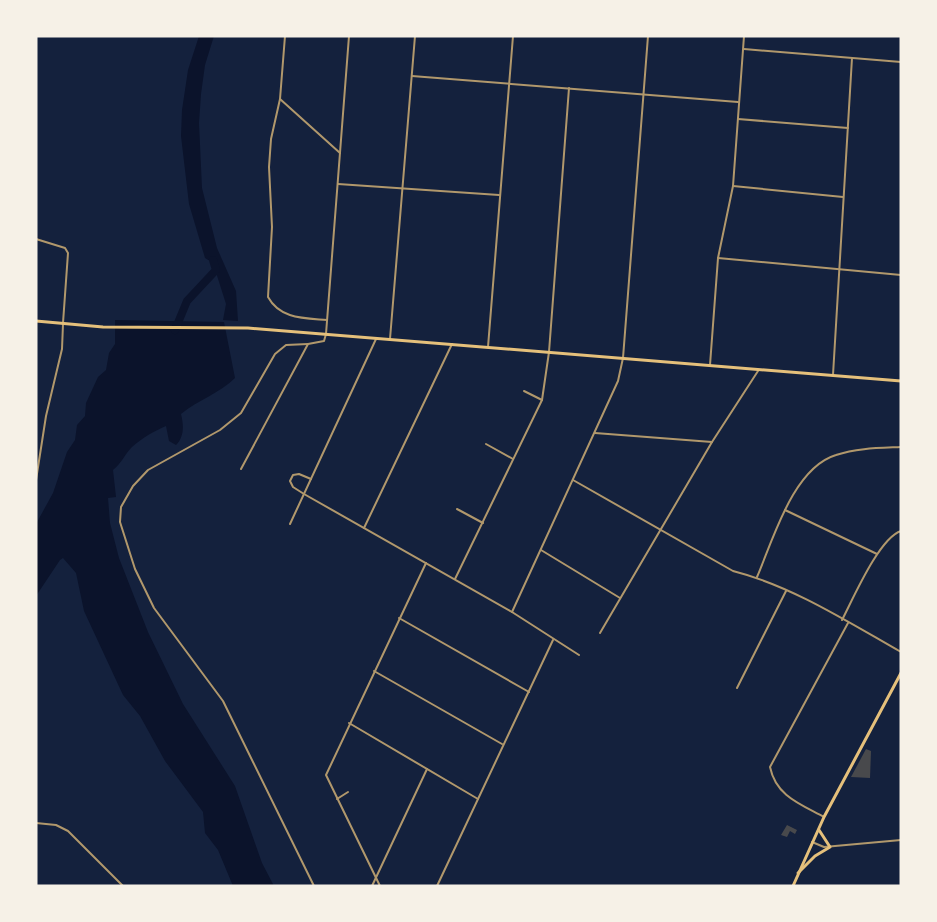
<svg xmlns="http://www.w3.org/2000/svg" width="937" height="922" font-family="Montserrat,sans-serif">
<rect width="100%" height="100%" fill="#14213d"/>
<!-- water -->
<g fill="#0b132b">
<polygon points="199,36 214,36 205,65 201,94 199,123 202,188 217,248 236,291 238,321 223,320 226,304 213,263 205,258 189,204 181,136 182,110 188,70"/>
<path d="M 115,320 L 224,322 L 235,378 C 220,393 198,400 181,414 C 184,426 184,437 176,445 L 169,441 L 166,426 C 154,431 142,438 132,447 C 124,455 122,463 113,470 L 116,497 L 108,498 L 110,523 L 119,558 L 148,632 L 183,704 L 235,786 L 262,863 L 274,886 L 233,886 L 218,850 L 205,833 L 203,812 L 165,761 L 140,716 L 123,695 L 84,611 L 76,573 L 63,558 L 60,560 L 36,596 L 36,524 L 53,493 L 67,452 L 75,440 L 77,425 L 85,416 L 86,403 L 98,377 L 106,370 L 109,353 L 115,344 Z"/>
</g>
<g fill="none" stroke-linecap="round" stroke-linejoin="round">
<!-- river -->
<polyline stroke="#0b132b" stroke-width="8" points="175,330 187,301 216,270 213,260"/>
</g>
<!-- building -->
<g fill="#48494c">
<polygon points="866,749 871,751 870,778 851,777"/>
<polygon points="787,825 797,830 795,834 790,831 787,837 781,835"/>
</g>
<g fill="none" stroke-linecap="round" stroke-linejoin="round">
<!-- minor -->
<g stroke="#b1986c" stroke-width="2">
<path d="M 285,36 L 280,99 L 271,139 L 269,167 L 272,227 L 268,297 C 280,319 304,318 327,320"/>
<polyline points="744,49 901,62"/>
<polyline points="412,76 738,102"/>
<polyline points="280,99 340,153"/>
<polyline points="738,119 848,128"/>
<polyline points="338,184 499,195"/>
<polyline points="733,186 843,197"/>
<polyline points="36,239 65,248 68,253 63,323"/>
<polyline points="718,258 901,275"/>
<polyline points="390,339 415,36"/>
<polyline points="308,344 286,345 275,354 241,413 220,430 148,470 133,486 121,507 120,522 135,569 154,608 223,701 314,886"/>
<polyline points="488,347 513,36"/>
<polyline points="710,365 718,258 733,186 744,36"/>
<polyline points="833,375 852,58"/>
<polyline points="524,391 542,400"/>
<polyline points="595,433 712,442"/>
<polyline points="486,444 513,459"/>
<polyline points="241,469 308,344 324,341 326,334 349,36"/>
<polyline points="311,479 299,474 293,475 290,481 293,487 304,494 512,612 579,655"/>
<path d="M 573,480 L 733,571 C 792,586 848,622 901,652"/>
<polyline points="457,509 483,523"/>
<polyline points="785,510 877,554"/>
<polyline points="290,524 376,339"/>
<polyline points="364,528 452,344"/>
<polyline points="541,550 620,598"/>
<path d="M 757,577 C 773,540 793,468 836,455 C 857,448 879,448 901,447"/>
<polyline points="455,579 542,400 549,352 569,88"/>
<polyline points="512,612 618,381 623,358 648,36"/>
<polyline points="399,618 529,692"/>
<path d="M 842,620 C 853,599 879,538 901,531"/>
<polyline points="600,633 712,442 758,371"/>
<polyline points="374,671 502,744"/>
<polyline points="737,688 786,591"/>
<polyline points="349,723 478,799"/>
<polyline points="337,799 348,792"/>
<path d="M 824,817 C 800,804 776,796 770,767 L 848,623"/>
<polyline points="36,823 56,825 68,831 123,886"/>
<polyline points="372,886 427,769"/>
<polyline points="380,886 326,775 426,563"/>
<polyline points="437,886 553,640"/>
</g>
<!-- tertiary -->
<g stroke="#b1986c" stroke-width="2">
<polyline points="36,480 46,416 62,349 63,324"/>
<polyline points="812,842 824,847 901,840"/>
</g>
<!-- secondary -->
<g stroke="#e5c07b" stroke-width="3">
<polyline points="36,321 103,327 248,328 901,381"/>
<polyline points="798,873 815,856 830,847 819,830"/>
<polyline points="793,886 824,817 901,673"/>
</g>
</g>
<!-- border -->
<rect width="937" height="922" fill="none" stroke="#f6f1e7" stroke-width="75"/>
</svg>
